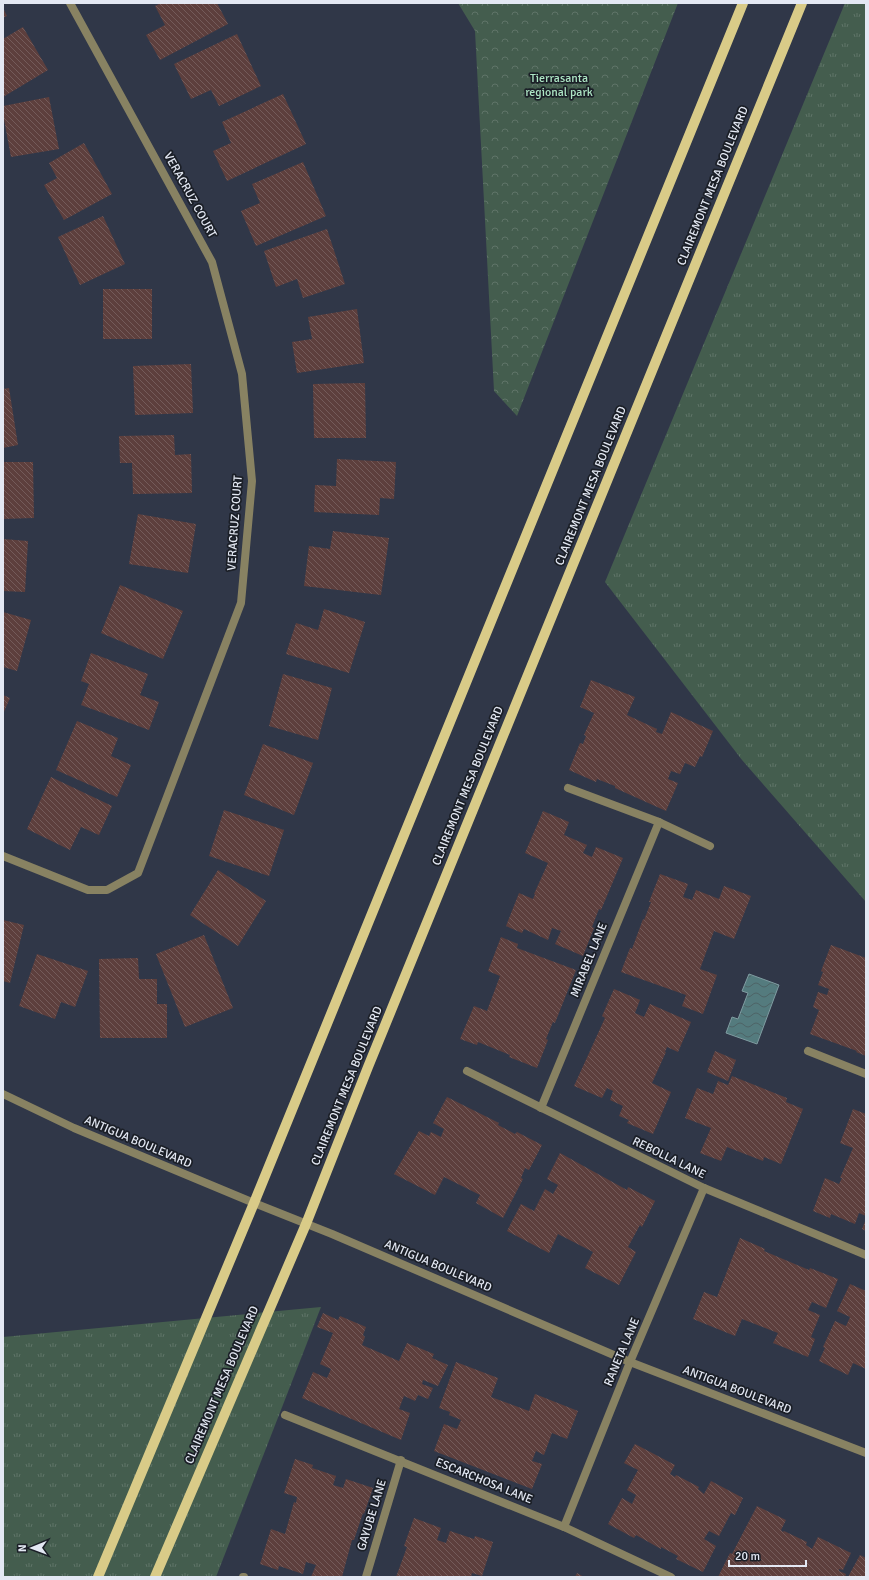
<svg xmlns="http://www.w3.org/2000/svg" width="869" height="1580" font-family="Signika,sans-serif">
<defs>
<pattern id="grass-tufts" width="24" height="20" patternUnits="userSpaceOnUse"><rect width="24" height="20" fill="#445d4e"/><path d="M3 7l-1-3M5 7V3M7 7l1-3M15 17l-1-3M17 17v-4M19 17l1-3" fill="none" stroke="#5f7468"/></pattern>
<pattern id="forest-crowns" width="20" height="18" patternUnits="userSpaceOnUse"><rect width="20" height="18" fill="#445d4e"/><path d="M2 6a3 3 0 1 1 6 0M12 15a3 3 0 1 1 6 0" fill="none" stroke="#5f7468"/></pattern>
<pattern id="water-waves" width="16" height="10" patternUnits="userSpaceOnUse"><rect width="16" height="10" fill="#547b7e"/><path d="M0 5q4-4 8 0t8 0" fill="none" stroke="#4d6366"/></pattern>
<pattern id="building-back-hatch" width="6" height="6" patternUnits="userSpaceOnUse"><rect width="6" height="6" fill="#5d3f3d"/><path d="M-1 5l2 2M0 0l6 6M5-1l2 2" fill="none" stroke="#745b5a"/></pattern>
</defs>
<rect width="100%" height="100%" fill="#303748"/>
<!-- grass -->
<g fill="url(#grass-tufts)">
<polygon points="845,3 866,3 866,902 742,760 605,582"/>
<polygon points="321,1307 216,1577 3,1577 3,1337"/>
</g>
<!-- forest -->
<polygon fill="url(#forest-crowns)" points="458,3 678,3 517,416 494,391 475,31"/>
<!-- water -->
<polygon fill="url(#water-waves)" stroke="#7f9ca1" points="749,974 779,985 757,1044 726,1033 732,1017 738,1019 748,993 742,991"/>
<!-- building -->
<g fill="url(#building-back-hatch)">
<polygon points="161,3 217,3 228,24 160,60 146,35 165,25 155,6"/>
<polygon points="3,8 7,16 3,18"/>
<polygon points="23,27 48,70 3,97 3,39"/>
<polygon points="237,34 261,86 219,106 211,90 191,99 174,64"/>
<polygon points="283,94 306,144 227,181 213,151 231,143 222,122"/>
<polygon points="49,97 59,149 11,157 3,114 3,106"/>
<polygon points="84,143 112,194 64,220 44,185 57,178 49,163"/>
<polygon points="303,162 326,216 256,246 241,211 260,203 252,184"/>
<polygon points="103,216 125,264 80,285 58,237"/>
<polygon points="327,229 345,284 303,298 297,279 276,287 264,251"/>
<rect x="103" y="289" width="49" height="50"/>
<polygon points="357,309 364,363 297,373 292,342 312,339 308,317"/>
<polygon points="191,364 193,413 135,415 133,366"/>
<polygon points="365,383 366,438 314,438 313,384"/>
<polygon points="9,388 18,445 3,448 3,389"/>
<polygon points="174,435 175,455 191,454 192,493 133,494 132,463 120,463 119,436"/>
<polygon points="337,459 396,462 394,499 380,498 379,515 314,512 315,485 336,486"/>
<polygon points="3,462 33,462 34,518 3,519"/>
<polygon points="138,514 196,524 188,573 129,564"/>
<polygon points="333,531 389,538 381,595 304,586 309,546 330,549"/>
<polygon points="3,539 28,541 25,592 3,591"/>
<polygon points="120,585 183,611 163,659 101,633"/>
<polygon points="324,609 365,622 349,673 286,654 296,623 318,630"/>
<polygon points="3,612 31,620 17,671 3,667"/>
<polygon points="91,653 148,674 140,695 159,702 149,730 81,705 89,684 81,681"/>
<polygon points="283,674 332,688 318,740 269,726"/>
<polygon points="591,680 635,697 627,715 657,729 656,732 662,734 671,712 713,731 702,757 700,756 695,767 685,763 680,774 671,771 668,779 678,783 666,811 615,788 615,786 597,779 596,782 569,770 580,743 583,744 586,736 584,735 594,713 580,707"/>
<polygon points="3,695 10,698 3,714"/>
<polygon points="77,721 118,738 111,756 131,765 117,797 56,770"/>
<polygon points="263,744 313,763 294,815 244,795"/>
<polygon points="51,777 112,806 99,835 81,827 70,850 27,829"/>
<polygon points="224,810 284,830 269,876 209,856"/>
<polygon points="543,811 569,822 564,835 587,845 583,853 592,857 596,847 623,858 601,910 599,909 592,927 594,928 583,956 555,944 561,931 552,928 548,940 524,929 522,933 506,926 519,893 533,899 535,894 534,894 548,863 525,853"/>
<polygon points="218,870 266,901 238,946 190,915"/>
<polygon points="660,874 688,884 683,897 692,900 696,890 719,899 724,886 751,896 734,939 714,931 700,969 717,975 703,1014 682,1006 686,995 621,972 630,948 632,949 643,919 644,920 651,902 649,902"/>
<polygon points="3,920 24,925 10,983 3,981"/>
<polygon points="204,935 233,1008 185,1027 156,954"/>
<polygon points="501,937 518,944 517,948 576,970 555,1023 553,1022 546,1039 548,1040 537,1068 509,1057 510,1055 478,1042 477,1045 460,1039 474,1006 487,1011 500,976 488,971"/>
<polygon points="831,945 866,958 866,1056 856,1052 857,1051 810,1034 819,1010 813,1007 818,992 827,995 829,989 818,985 823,972 821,971"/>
<polygon points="37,954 88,971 75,1007 61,1002 55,1019 19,1006"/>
<polygon points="138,958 139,979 157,979 157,1004 167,1004 167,1038 100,1038 99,959"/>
<polygon points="614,989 640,1000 635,1013 644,1017 650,1004 691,1022 678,1052 667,1047 665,1052 666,1052 652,1083 671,1092 653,1134 627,1123 629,1120 619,1116 623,1106 610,1100 613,1091 607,1088 602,1098 574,1086 605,1018 602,1016"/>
<polygon points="715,1051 736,1060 728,1081 707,1072"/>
<polygon points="732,1076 787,1098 786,1102 803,1109 781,1164 764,1157 763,1161 727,1147 721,1161 700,1153 711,1128 685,1118 697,1088 713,1094 718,1081 728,1085"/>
<polygon points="447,1097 499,1123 498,1125 515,1134 517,1132 542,1145 529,1170 525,1168 521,1178 523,1179 503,1218 476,1203 480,1195 444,1177 435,1195 394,1174 419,1131 429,1136 431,1132 441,1137 444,1129 433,1123"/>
<polygon points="853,1109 866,1114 866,1216 859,1213 855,1224 831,1214 830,1218 813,1211 825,1178 839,1184 842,1178 840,1178 853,1148 840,1143"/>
<polygon points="560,1153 627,1190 628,1187 655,1201 642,1227 640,1225 628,1247 636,1252 619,1285 585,1268 593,1252 558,1234 549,1253 507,1231 521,1204 534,1211 545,1189 553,1194 558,1185 547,1179"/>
<polygon points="866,1219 866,1231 862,1229"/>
<polygon points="740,1238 765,1249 764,1251 809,1270 810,1268 838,1279 826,1308 812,1302 808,1310 820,1315 811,1337 815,1339 808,1357 773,1343 778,1333 742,1319 735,1336 693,1319 704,1292 717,1297"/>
<polygon points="850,1284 866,1291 866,1369 853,1363 848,1375 819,1361 825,1348 823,1347 835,1321 846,1326 850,1317 837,1311"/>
<polygon points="323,1313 338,1320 340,1316 366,1327 363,1335 365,1337 362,1345 399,1361 407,1343 434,1354 432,1358 448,1365 438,1386 423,1380 422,1384 433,1388 428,1399 418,1395 415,1401 404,1396 399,1409 410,1413 401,1440 302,1398 313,1372 327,1378 331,1369 320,1364 333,1333 317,1327"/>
<polygon points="456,1362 498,1378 491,1397 529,1411 535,1394 578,1411 567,1439 552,1433 544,1455 536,1451 532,1461 542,1464 532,1489 434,1451 444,1424 457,1429 461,1420 449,1415 450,1412 439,1408"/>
<polygon points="635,1444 675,1465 670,1474 675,1477 676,1475 699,1487 698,1489 704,1494 711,1481 743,1498 735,1515 731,1513 719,1536 709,1531 704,1539 716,1546 703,1572 676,1559 678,1556 661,1547 661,1549 636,1535 634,1538 608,1524 622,1498 632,1504 636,1495 627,1490 638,1470 624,1463"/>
<polygon points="295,1459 313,1465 312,1468 336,1476 333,1485 343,1488 346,1479 373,1488 364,1514 363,1513 354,1540 352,1540 342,1577 311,1577 316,1565 306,1562 303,1574 279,1566 278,1570 260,1564 271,1529 285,1534 294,1502 296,1503 297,1497 284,1493"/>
<polygon points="757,1506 786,1520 781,1530 783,1532 784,1531 807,1542 806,1545 812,1549 818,1537 851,1553 843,1570 839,1569 839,1571 846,1574 845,1577 718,1577 730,1553 732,1554"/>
<polygon points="414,1518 441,1528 437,1540 446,1543 450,1531 474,1539 475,1536 493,1542 482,1576 472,1573 471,1577 396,1577 407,1547 404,1546"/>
<polygon points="860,1555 866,1558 866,1577 848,1577"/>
<polygon points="577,1573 584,1577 575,1577"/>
</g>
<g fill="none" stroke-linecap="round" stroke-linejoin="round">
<!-- minor -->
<g stroke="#888262" stroke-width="8">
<polyline points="568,788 659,822 710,846"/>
<polyline points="3,856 88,890 107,890 138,873 241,603 252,481 242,374 212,262 70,3"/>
<polyline points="808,1051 866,1074"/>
<polyline points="467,1071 704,1188 866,1255"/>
<polyline points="541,1108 659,822"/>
<polyline points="285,1415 564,1527 671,1577"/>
<polyline points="564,1527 630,1362 704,1188"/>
<polyline points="243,1577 244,1577"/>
<polyline points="366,1577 401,1460"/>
</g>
<!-- tertiary -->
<polyline stroke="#888262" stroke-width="8" points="3,1094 74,1128 254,1203 332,1234 630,1362 866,1453"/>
<!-- primary -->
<g stroke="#d9cb88" stroke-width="10">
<polyline points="98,1577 254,1203 743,3"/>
<polyline points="155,1577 306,1224 368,1067 802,3"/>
</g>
</g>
<g text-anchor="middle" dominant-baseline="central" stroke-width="3.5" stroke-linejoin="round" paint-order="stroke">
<!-- park labels -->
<g font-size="12" fill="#ade5c4" stroke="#1b1f27">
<text x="559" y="78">Tierrasanta<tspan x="559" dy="14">regional park</tspan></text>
</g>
<!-- street labels -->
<g font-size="12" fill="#e3e8f3" stroke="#1b1f27">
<text transform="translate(713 186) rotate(-68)">CLAIREMONT MESA BOULEVARD</text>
<text transform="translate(190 195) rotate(61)">VERACRUZ COURT</text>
<text transform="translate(591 486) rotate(-68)">CLAIREMONT MESA BOULEVARD</text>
<text transform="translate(235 523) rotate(-86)">VERACRUZ COURT</text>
<text transform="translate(468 786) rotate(-68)">CLAIREMONT MESA BOULEVARD</text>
<text transform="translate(589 960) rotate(-68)">MIRABEL LANE</text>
<text transform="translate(347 1086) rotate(-68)">CLAIREMONT MESA BOULEVARD</text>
<text transform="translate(138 1142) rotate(23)">ANTIGUA BOULEVARD</text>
<text transform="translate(669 1158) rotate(26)">REBOLLA LANE</text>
<text transform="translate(438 1266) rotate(23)">ANTIGUA BOULEVARD</text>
<text transform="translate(622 1352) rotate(-67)">RANETA LANE</text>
<text transform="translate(222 1385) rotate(-67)">CLAIREMONT MESA BOULEVARD</text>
<text transform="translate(737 1390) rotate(21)">ANTIGUA BOULEVARD</text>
<text transform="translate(484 1481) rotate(22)">ESCARCHOSA LANE</text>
<text transform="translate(372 1515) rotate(-73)">GAYUBE LANE</text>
</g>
</g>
<!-- border -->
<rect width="869" height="1580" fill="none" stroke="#e3e8f3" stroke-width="8"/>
<!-- north arrow -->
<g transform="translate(32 1548) rotate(269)" stroke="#1b1f27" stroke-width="3" paint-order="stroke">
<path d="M0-3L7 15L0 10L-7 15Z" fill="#e3e8f3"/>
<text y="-6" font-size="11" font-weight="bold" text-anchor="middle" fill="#e3e8f3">N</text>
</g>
<!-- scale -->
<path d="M729 1560v6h77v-6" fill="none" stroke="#e3e8f3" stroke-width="2"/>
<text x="735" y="1560" font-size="12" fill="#e3e8f3" stroke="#1b1f27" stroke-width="3" paint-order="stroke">20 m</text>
</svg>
